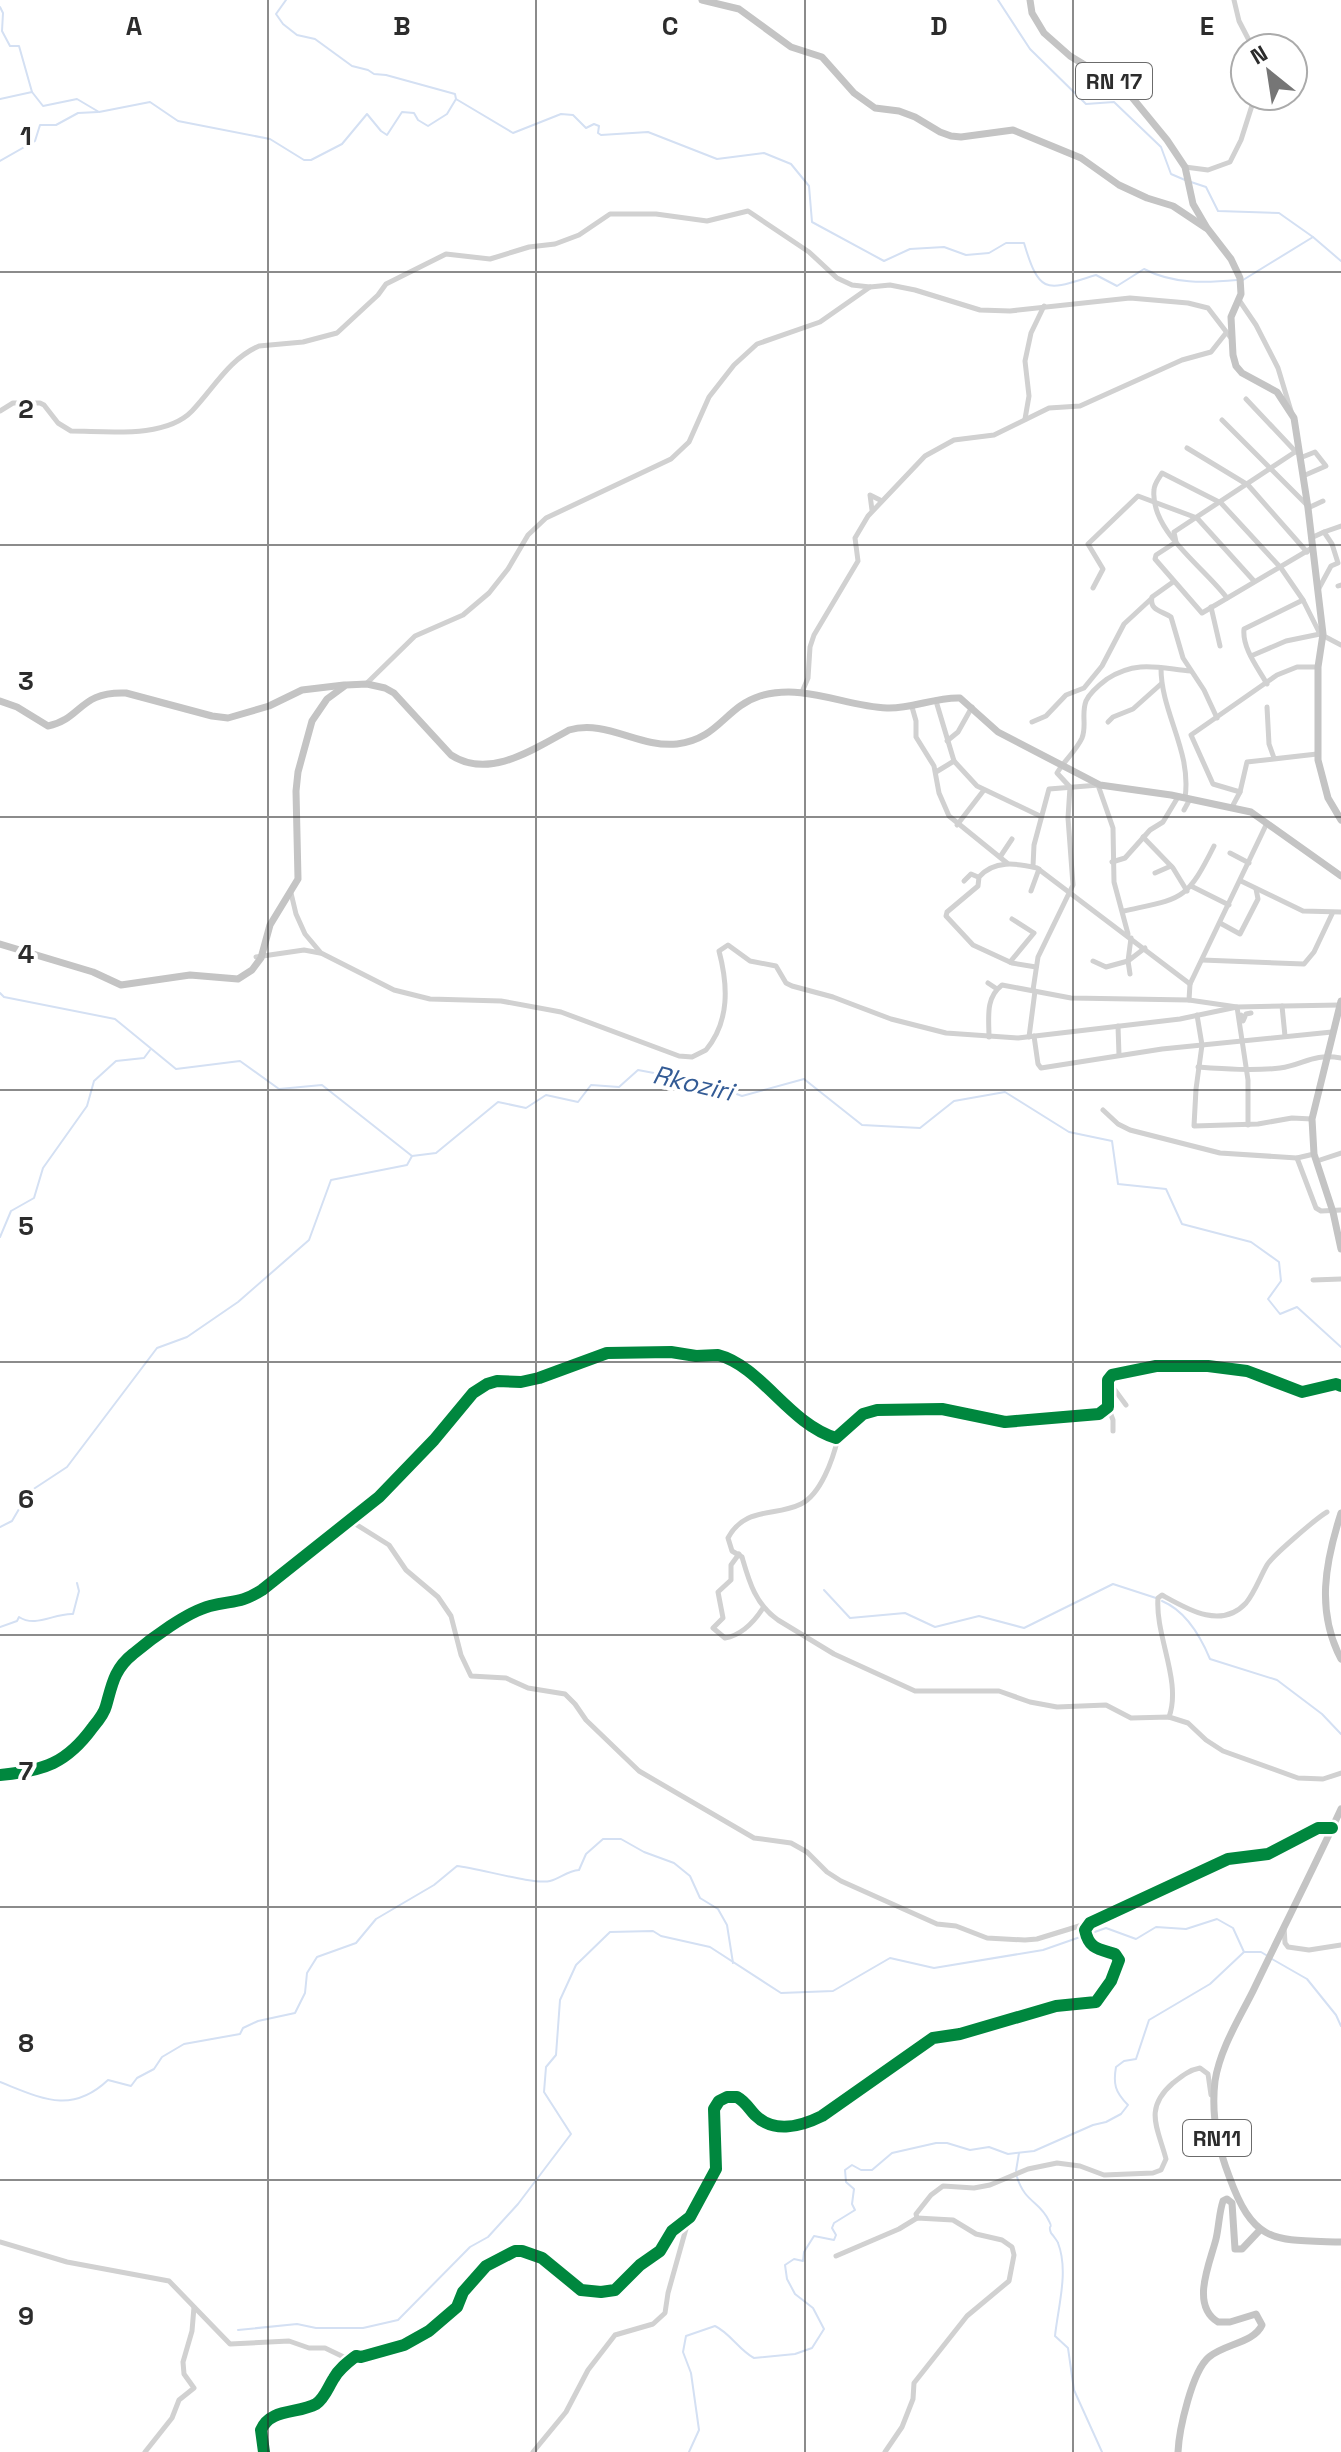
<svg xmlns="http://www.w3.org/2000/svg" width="1341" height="2452" font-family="'Space Grotesk',sans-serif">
<rect width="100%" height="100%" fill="#fff"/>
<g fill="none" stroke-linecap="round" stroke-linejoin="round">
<!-- stream -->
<g stroke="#d4e0f3" stroke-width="2">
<polyline points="286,0 276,14 283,24 297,35 315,39 352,66 368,70 374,74 386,75 455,94 456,99"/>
<polyline points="998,0 1030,49 1086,104 1114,102 1161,147 1171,174 1185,180"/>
<polyline points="0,7 3,13 2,31 10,46 19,46 32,92"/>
<path d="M 0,99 L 32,92 L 43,106 L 77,99 L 99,112 L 150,102 L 178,121 L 270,139 L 304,160 L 311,160 L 342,144 L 367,114 L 381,131 L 387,135 L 402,112 L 414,113 L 418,120 L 428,126 L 447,114 L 456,99 L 513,133 L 561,114 L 573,115 L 586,128 L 594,124 L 599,126 L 598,133 L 601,135 L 648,132 L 717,159 L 764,153 L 791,164 L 809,186 L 812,222 L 884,261 L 910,249 L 944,247 L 966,255 L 989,253 L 1006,243 L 1024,243 C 1040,297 1047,290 1096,275 L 1117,286 L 1144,269 C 1173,284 1204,283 1237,280"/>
<polyline points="0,161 35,141 40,125 56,125 78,113 98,112"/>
<polyline points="1191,182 1206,187 1218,211 1279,213 1313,237"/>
<polyline points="1243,280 1313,237 1341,261"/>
<polyline points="0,993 4,997 115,1019 176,1069 240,1061 279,1089 322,1085 412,1156 436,1153 498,1102 526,1108 546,1095 578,1102 591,1085 619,1087 638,1070 707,1083 742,1096 804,1079 862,1125 920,1128 954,1101 1005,1092 1069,1132 1112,1141 1118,1184 1166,1189 1182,1224 1251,1242 1279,1262 1281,1281 1268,1299 1280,1314 1297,1307 1341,1347"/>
<polyline points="0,1237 11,1211 34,1198 43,1168 87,1106 94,1081 116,1061 144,1058 150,1050"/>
<polyline points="0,1527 12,1521 29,1492 67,1467 157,1348 187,1337 238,1302 309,1240 331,1180 407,1165 412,1156"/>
<polyline points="824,1590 850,1618 905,1613 935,1627 979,1616 1024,1628 1113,1584 1156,1598"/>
<path d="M 1162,1601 C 1186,1611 1200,1635 1210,1659 L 1277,1680 L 1322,1714 L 1341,1734"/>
<path d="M 0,1627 L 17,1621 L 19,1617 C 36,1628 54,1613 73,1614 L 79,1591 L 77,1583"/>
<polyline points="1272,1959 1307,1979 1336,2015 1341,2026"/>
<path d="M 0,2082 C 41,2098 71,2115 108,2080 L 131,2086 L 137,2078 L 154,2069 L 162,2057 L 184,2044 L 240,2034 L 243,2028 L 258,2021 L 295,2013 L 305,1993 L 307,1973 L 317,1957 L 356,1943 L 376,1919 L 434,1885 L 457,1866 C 478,1868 534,1885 550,1881 C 561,1878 567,1871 579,1870 L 586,1854 L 603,1839 L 621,1839 L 644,1852 L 674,1863 L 690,1876 L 700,1898 L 718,1909 L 727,1925 L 733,1963"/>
<polyline points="1016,2171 1019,2153"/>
<path d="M 1017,2177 C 1025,2203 1040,2201 1049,2221 C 1054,2231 1047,2222 1051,2233 C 1052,2234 1058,2242 1058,2243 C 1069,2271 1058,2307 1055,2336 L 1068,2348 L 1074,2390 L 1102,2452"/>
<polyline points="238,2330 297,2324 316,2328 363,2328 398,2320 470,2247 488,2237 518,2204 571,2134 544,2092 546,2067 556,2055 560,2000 576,1965 610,1932 653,1931 661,1936 710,1947 781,1993 833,1991 890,1958 934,1968 1043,1950 1106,1928 1136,1939 1156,1927 1186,1929 1217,1919 1233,1928 1244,1952"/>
<path d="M 689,2452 L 699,2430 L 691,2373 L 683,2352 L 686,2336 L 715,2326 C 730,2333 739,2350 754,2358 L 795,2354 L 812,2348 L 824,2329 L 813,2308 L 795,2294 L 787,2279 L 785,2265 L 794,2259 L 803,2261 L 804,2252 L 814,2236 L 834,2240 L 836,2235 L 832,2228 L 834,2223 L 855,2210 L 852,2204 L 854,2189 L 846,2182 L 845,2170 L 852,2165 L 861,2170 L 872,2170 L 892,2153 L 936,2143 L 947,2143 L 970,2150 L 989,2147 L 1008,2154 L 1034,2151 L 1093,2125 L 1106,2122 L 1121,2114 L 1128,2105 C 1115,2092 1113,2084 1116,2067 L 1124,2061 L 1136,2059 L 1149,2020 L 1210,1984 L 1244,1952 L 1261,1952 L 1266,1955"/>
</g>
<!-- minor -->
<g stroke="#d1d1d1" stroke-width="5">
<polyline points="1234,0 1239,21 1253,48"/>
<polyline points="1185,167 1208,170 1230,162 1241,140 1255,96"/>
<polyline points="1239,300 1256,325 1278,368 1291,411"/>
<polyline points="1246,399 1296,452"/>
<path d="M 0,411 L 13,403 L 40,403 L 44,405 L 58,423 L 71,431 C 106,431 165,439 192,411 C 214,388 229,359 259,346 L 303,342 L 337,333 L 378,295 L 386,284 L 446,254 L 490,259 L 529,247 L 555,244 L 579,235 L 610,214 L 656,214 L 707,221 L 748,211 L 809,252 L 837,278 L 852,285 L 870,287 L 890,285 L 915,290 L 980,310 L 1010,311 L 1130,298 L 1188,303 L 1208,308 L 1231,338"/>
<polyline points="1025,419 1029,396 1025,361 1031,333 1044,306"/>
<polyline points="1222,420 1307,505"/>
<polyline points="1187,448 1248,485 1307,552"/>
<polyline points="1298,450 1174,532 1176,542 1156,555 1155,559 1202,613 1312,548"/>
<polyline points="1300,458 1315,452 1326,466 1303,476"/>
<polyline points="1308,508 1323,501"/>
<polyline points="872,510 870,495 882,501"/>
<polyline points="1324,532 1341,526"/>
<polyline points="1311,538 1324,532 1332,544 1338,563 1331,566 1318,590"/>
<path d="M 1173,582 L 1152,597 C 1149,611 1163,611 1171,617 L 1183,658 L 1204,690 L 1217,718"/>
<polyline points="1338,586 1341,585"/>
<polyline points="1093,588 1103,569 1088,544 1138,496 1197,518 1254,581"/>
<path d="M 1227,598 C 1204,567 1150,531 1154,490 C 1154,484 1159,478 1162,473 L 1221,503 L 1281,568 L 1303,600 L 1320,634 L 1341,645"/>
<polyline points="1211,607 1220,646"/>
<polyline points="1251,656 1286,641 1320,634"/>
<path d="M 1161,668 C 1161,713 1192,751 1185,798"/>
<polyline points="367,683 415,636 463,615 489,593 508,569 528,535 546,518 671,459 689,442 709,397 734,365 757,344 820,322 870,287"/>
<path d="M 1267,684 C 1258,668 1242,648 1244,629 L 1303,600"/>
<polyline points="802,692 808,678 810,647 814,635 858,561 855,538 868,516 925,456 954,440 994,435 1049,408 1080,406 1091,401 1182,360 1211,352 1226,333"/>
<polyline points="936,701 954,761"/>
<polyline points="912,707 916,721 916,737 934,766 939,793 949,816 1007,863"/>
<polyline points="1267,707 1269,744 1274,758"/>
<polyline points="1032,722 1046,716 1066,695 1084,688 1102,666 1124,624 1151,599"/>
<polyline points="1108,722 1113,717 1133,709 1161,684"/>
<polyline points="947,741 958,732 972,707"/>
<polyline points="936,772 954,761 977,786 1040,816"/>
<polyline points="1098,785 1113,828 1114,882 1128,934"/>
<polyline points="1240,792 1213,784 1191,735 1277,675 1297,667 1318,667"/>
<polyline points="1232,807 1240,792 1247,762 1317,754"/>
<polyline points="1184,810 1190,799"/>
<polyline points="957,825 984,790"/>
<polyline points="1143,837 1173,868 1187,891"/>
<polyline points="1230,853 1249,863"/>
<polyline points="1000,857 1012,839"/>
<polyline points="1112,862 1125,858 1150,830 1163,822 1178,797"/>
<polyline points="1033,866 1034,845 1049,789 1099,785"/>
<polyline points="1155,873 1171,866"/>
<polyline points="964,881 971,874 978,877"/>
<polyline points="1241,881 1303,911 1341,912"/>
<polyline points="1191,886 1229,905"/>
<polyline points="1031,891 1039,869"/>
<path d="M 291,893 L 296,914 L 305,934 L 321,953 L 394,990 L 430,999 L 501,1001 L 561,1012 L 679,1056 L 692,1057 L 706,1050 C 730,1021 728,985 719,951 L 728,945 L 750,961 L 776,966 L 786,983 L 792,986 L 833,997 L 891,1019 L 946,1033 L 1018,1038 L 1180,1019 L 1237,1007 L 1340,1005"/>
<path d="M 1124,911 C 1182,898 1186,902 1214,846"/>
<polyline points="1220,923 1240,934 1258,899 1256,889"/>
<polyline points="1131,938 1128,961 1145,948"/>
<polyline points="256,957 304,950 320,953"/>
<polyline points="1202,960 1304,964 1314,952 1332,914"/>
<polyline points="1093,961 1106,967 1128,961 1130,974"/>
<polyline points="1010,962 1034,933 1012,919"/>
<path d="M 1036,967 L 1012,963 L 973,945 L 946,916 L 947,912 L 978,886 L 979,877 C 994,860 1016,863 1037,868 L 1190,984"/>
<polyline points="988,983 997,989"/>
<path d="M 1033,990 L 1038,957 L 1073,885 L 1068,818 L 1070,787 L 1057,773 C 1064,761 1076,751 1082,738 C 1087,726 1081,714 1086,701 C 1090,692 1099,685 1107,679 C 1137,660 1158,668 1191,671"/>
<polyline points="1189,1000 1190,984 1267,823"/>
<polyline points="1282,1006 1285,1036"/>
<polyline points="1197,1015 1202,1045 1196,1089 1194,1126 1258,1124 1292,1118 1312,1119"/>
<polyline points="1241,1015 1243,1021 1246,1014 1251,1013"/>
<polyline points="1118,1026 1119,1055"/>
<polyline points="1034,1036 1038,1064 1041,1068 1162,1049 1332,1032"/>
<path d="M 989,1037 C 989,1018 985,998 1002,985 L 1071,998 L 1189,1000 L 1237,1007 L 1248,1080 L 1248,1125"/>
<polyline points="1029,1037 1035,991"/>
<path d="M 1198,1067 C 1225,1069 1253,1071 1280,1068 C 1304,1065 1312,1053 1341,1058"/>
<polyline points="1103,1110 1118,1124 1130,1130 1220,1153 1297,1158 1314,1154"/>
<polyline points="1297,1158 1316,1208 1321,1211 1341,1210"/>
<polyline points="1317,1161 1341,1153"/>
<polyline points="1313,1280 1341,1279"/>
<polyline points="1109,1382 1126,1405"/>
<polyline points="1108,1407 1113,1420 1113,1431"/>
<path d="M 838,1438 C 833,1459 821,1494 801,1504 C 775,1517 745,1506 728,1538 L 732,1551 L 742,1557 C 749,1581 755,1604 778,1620 L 834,1654 L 915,1691 L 999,1691 L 1030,1702 L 1057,1707 L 1106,1705 L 1131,1718 L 1169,1717 L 1188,1723 L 1206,1740 L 1223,1751 L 1298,1778 L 1323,1779 L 1341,1773"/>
<polyline points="349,1520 389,1545 406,1570 438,1597 451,1616 461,1655 471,1676 506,1678 528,1688 565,1694 575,1704 586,1720 639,1771 754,1838 791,1843 807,1852 827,1872 841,1881 937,1924 956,1926 987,1938 1025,1940 1037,1939 1089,1923"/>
<path d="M 739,1554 L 731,1565 L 731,1580 L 718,1592 L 723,1618 L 713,1628 L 725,1638 C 742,1635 754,1622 763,1608"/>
<path d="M 1169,1717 C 1182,1681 1155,1636 1158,1598 L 1162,1595 C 1187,1609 1221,1630 1246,1603 C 1255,1592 1260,1577 1267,1565 C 1272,1556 1318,1517 1327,1512"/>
<path d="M 0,1775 C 44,1771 67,1763 93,1727 C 98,1721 104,1714 106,1706 C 112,1685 114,1669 133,1654 C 152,1638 187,1612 210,1606 C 233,1600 240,1604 262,1590 L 379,1497 L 434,1440 L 473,1393 L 487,1384 L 497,1381 L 521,1382 L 539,1378 L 607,1353 L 671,1352 L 696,1356 L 718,1355 C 761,1366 789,1424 836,1438 L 863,1414 L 877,1410 L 942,1409 L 1005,1422 L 1099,1414 L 1108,1407 L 1108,1380 L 1112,1375 L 1156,1366 L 1208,1366 L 1247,1371 L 1302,1392 L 1336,1384 L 1341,1386"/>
<polyline points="1284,1927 1285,1943 1288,1947 1309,1950 1341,1945"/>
<path d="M 917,2218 L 916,2214 L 931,2195 L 943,2186 L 974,2188 L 990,2185 L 1028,2169 L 1057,2163 L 1080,2166 L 1104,2175 L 1153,2173 L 1161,2170 L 1166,2159 C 1158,2128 1143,2109 1173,2083 C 1182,2076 1189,2070 1200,2068 L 1208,2074 L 1211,2095"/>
<polyline points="0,2242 67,2262 169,2281 230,2344 289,2341 309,2348 325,2348 350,2360"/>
<polyline points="836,2256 899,2229 917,2218 953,2220 976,2234 1002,2240 1012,2247 1014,2255 1009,2281 967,2316 914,2383 913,2399 902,2427 885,2452"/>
<polyline points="145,2452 172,2418 179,2400 194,2388 184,2374 183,2362 192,2331 194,2307"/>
<path d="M 264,2452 L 261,2430 C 270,2408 298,2414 316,2404 C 325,2398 328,2387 334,2378 C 339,2369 347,2363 356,2356 L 361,2357 L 404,2345 L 429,2331 L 457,2307 L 463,2292 L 486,2266 L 515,2251 L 522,2251 L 542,2258 L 581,2290 L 601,2292 L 615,2290 L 640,2265 L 660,2251 L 672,2231 L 690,2217 L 716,2169 L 714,2109 L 719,2101 L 727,2097 L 737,2097 C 746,2102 749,2109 755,2115 C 774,2134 802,2126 822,2116 L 933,2038 L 960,2034 L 1056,2006 L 1096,2002 L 1111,1981 L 1119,1960 L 1115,1954 C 1098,1949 1089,1949 1085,1930 L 1090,1923 L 1228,1859 L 1268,1854 L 1318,1828 L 1332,1828"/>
<polyline points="533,2452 566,2412 588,2370 615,2335 653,2324 665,2313 668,2293 689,2218"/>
</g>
<!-- major -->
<g stroke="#c4c4c4" stroke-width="7">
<polyline points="702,0 739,9 791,47 822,57 854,93 875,108 899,111 915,117 940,132 951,136 961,137 1013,130 1081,158 1119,185 1147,198 1173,206 1206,228"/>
<polyline points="1030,0 1032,13 1044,33 1070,56 1126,90 1167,140 1185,167 1193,204 1207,228 1231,259 1240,278 1241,294 1231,317 1233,355 1236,366 1242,373 1277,392 1294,418 1308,508 1323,634 1318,667 1318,760 1328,798 1341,820"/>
<path d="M 0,701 L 17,707 L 48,726 C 82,719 79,691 126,693 L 212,716 L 228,718 L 269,706 L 302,690 L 344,685"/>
<path d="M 0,944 L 93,972 L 121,985 L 190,975 L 238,979 L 252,970 L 261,958 L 270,925 L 298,879 L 296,791 L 298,772 L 312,721 L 327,699 L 346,685 L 367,684 L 385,688 L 394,693 L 451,755 C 489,780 534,749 569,730 C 606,719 639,748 677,744 C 719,739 725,707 760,696 C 804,683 844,706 887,708 C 912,709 935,697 960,698 L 998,732 L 1100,785 L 1171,795 L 1251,812 L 1341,876"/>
<polyline points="1341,1001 1312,1119 1314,1154 1333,1212 1341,1249"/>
<path d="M 1341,1513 C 1325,1563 1316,1611 1341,1659"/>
<path d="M 1341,1809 C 1313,1870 1282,1930 1253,1991 C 1239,2019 1220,2049 1215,2081 C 1211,2114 1217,2145 1229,2176 C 1254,2245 1274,2240 1341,2242"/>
<path d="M 1178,2452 C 1179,2430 1192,2371 1209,2357 C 1224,2344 1254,2343 1262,2325 L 1256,2314 L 1230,2322 L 1218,2322 C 1190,2305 1210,2263 1216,2239 C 1219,2226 1219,2213 1223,2201 L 1227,2199 L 1232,2203 L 1235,2249 L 1242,2249 L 1259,2231"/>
</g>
<defs>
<g id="cycleway">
<path d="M 0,1775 C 44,1771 67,1763 93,1727 C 98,1721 104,1714 106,1706 C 112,1685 114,1669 133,1654 C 152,1638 187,1612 210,1606 C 233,1600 240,1604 262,1590 L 379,1497 L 434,1440 L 473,1393 L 487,1384 L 497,1381 L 521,1382 L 539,1378 L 607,1353 L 671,1352 L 696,1356 L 718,1355 C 761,1366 789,1424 836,1438 L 863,1414 L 877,1410 L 942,1409 L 1005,1422 L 1099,1414 L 1108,1407 L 1108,1380 L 1112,1375 L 1156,1366 L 1208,1366 L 1247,1371 L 1302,1392 L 1336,1384 L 1341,1386"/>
<path d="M 264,2452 L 261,2430 C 270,2408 298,2414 316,2404 C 325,2398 328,2387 334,2378 C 339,2369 347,2363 356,2356 L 361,2357 L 404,2345 L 429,2331 L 457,2307 L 463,2292 L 486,2266 L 515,2251 L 522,2251 L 542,2258 L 581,2290 L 601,2292 L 615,2290 L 640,2265 L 660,2251 L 672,2231 L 690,2217 L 716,2169 L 714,2109 L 719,2101 L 727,2097 L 737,2097 C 746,2102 749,2109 755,2115 C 774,2134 802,2126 822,2116 L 933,2038 L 960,2034 L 1056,2006 L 1096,2002 L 1111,1981 L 1119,1960 L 1115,1954 C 1098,1949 1089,1949 1085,1930 L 1090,1923 L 1228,1859 L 1268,1854 L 1318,1828 L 1332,1828"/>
</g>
</defs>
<!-- cycleway casing -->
<use href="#cycleway" stroke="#fff" stroke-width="17"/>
<!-- cycleway -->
<use href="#cycleway" stroke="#00873e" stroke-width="12"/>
</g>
<!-- grid -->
<path fill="none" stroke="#2c2c2c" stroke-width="2" stroke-opacity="0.55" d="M 268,0 L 268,2452M 536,0 L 536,2452M 805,0 L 805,2452M 1073,0 L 1073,2452M 0,272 L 1341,272M 0,545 L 1341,545M 0,817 L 1341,817M 0,1090 L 1341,1090M 0,1362 L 1341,1362M 0,1635 L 1341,1635M 0,1907 L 1341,1907M 0,2180 L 1341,2180"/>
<g text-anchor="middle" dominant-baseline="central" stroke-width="8" stroke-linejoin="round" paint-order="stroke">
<!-- shield labels -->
<g fill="#fff" stroke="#6b6b6b" stroke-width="2">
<rect x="1076" y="63" width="76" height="36" rx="6"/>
<rect x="1183" y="2120" width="68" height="36" rx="6"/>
</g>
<g font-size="22" font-weight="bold" fill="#2c2c2c">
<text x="1114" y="81">RN 17</text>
<text x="1217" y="2138">RN11</text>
</g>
<!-- water labels -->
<g font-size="26" font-style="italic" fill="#335b95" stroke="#fff">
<text transform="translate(693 1083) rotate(13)">Rkoziri</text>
</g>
</g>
<g font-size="26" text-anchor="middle" font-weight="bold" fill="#2c2c2c" stroke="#fff" stroke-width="8" stroke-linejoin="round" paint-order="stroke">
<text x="134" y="35">A</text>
<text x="402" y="35">B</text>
<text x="670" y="35">C</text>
<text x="939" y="35">D</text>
<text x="1207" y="35">E</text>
<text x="26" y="145">1</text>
<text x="26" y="418">2</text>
<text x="26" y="690">3</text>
<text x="26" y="963">4</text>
<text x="26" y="1235">5</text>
<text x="26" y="1508">6</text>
<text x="26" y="1780">7</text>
<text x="26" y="2052">8</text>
<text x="26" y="2325">9</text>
</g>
<!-- north arrow -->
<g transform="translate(1269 72) rotate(330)"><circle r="38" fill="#ffffff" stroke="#ababab" stroke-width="2"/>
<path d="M0-6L14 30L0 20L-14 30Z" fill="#767676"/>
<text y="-12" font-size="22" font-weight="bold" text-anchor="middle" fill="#2c2c2c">N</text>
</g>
</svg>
